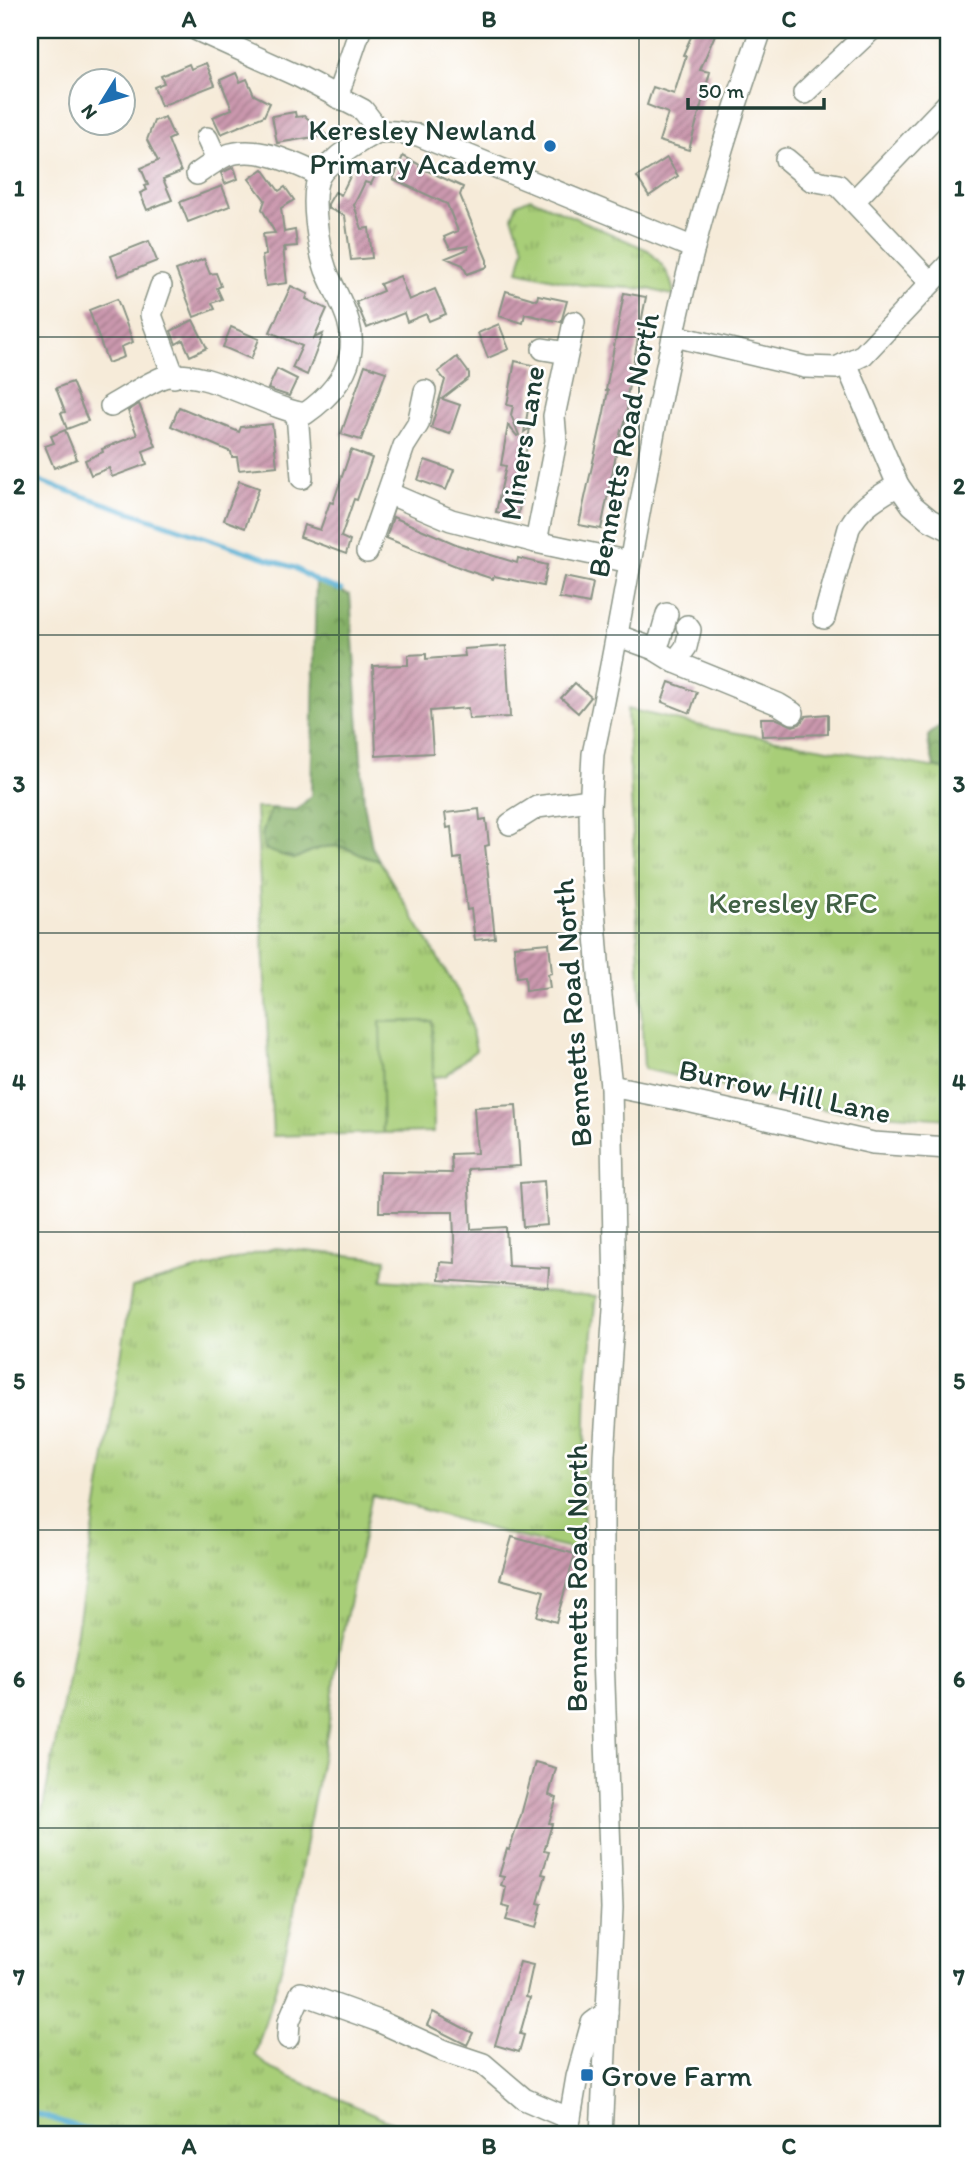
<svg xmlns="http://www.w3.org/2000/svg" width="978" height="2165" font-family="Itim,sans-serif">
<defs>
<pattern id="grass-tufts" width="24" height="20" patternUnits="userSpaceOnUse" patternTransform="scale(1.75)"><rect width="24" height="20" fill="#a8ce78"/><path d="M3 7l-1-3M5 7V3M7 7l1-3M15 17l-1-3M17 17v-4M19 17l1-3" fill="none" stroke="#88a863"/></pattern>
<pattern id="forest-crowns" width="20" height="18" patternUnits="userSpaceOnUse" patternTransform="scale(1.75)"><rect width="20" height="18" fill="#86b168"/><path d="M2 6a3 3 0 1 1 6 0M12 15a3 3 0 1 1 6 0" fill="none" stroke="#6d9156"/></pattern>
<pattern id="building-hatch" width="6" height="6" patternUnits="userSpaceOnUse" patternTransform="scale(1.75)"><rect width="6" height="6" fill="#cb98ae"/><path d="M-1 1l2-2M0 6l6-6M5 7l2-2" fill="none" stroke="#a47d8e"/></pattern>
</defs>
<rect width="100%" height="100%" fill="#fff"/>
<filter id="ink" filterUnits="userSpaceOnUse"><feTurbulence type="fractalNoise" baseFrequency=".0143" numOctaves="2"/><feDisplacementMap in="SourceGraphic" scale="14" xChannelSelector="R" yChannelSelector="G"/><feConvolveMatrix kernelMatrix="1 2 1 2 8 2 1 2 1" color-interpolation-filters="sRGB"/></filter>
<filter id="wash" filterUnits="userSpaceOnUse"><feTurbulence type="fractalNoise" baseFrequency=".00686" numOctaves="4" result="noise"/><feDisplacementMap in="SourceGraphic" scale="28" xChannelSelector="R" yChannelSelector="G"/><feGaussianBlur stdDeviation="1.57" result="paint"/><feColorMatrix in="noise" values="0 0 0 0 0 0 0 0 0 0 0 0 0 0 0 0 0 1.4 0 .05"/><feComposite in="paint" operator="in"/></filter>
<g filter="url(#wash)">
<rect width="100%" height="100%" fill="#f6ebd9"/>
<!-- grass -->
<g fill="url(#grass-tufts)" stroke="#648656" stroke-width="2">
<path d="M 530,198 L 648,250 C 662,264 672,275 674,296 L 649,289 L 581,285 L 518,271 L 524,247 L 512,217 L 517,204 Z"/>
<polygon points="627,709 715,729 948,770 948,1119 828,1110 644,1069"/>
<path d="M 256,808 L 272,808 L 268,818 L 281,854 L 294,859 C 313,850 332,840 353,851 C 363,856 368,859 379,860 L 466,1005 L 476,1050 L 445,1076 L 433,1077 L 432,1021 L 381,1022 L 383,1133 L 273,1136 Z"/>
<polygon points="275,1248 386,1259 382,1280 596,1296 587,1378 583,1552 512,1535 372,1495 338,1656 328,1729 309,1824 291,1929 279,1977 255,2055 271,2069 392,2122 387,2135 30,2135 30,1875 77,1631 132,1288"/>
</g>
<!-- forest -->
<g fill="url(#forest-crowns)" stroke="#52774e" stroke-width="2">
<path d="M 316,581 L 350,595 L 364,803 L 372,847 L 379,860 C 368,859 363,856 353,851 C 332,840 313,850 294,859 C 287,856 272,853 267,850 C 255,841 268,818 272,808 L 297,810 L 311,796 Z"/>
<path d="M 938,727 L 948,727 L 948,770 L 934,767 C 933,755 927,747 928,736 Z"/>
</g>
<!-- pitch -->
<polygon fill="#a8ce78" stroke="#648656" stroke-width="2" points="432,1021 434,1132 383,1133 380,1022"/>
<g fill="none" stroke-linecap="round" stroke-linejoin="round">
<!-- stream -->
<g stroke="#54aed2" stroke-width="5">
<polyline points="30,478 295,568 316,581 341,590"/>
<polyline points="30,2112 105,2135"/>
</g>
</g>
<g id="blocks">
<!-- building -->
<g fill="url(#building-hatch)">
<polygon points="694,30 717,30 700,70 710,72 689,150 659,141 668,113 647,105 653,87 674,94 686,56 683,55"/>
<polygon points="206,63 215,85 161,106 154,87 164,83 161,76 189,64 191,69"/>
<polygon points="236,73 240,82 247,79 254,95 270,103 264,116 221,134 213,117 232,109 220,80"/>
<polygon points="295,112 296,117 305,116 326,135 277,143 272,116"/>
<polygon points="165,117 174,137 168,140 181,172 163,179 172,200 147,210 140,193 147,190 145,186 148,185 141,168 158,161 147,140 154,121"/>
<polygon points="403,156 420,165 419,167 463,187 460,195 487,260 487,267 467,274 463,265 446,258 468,249 468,246 450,249 444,237 458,231 447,204 393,179"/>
<polygon points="667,158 678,176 649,196 637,177"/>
<polygon points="357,162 377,172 371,184 365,182 354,205 362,229 369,228 372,258 351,260 345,216 328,208 328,204 335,192 341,195"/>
<polygon points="234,167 238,179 225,184 221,173"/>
<polygon points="263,169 279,191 285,187 294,200 281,208 284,232 295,230 297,246 285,247 286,252 283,247 287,283 266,286 262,256 266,255 263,234 275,233 262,209 265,200 249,179"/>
<polygon points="222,186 230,206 188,222 180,202"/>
<polygon points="149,241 157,261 119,276 111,256"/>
<polygon points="204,259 210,274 216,273 221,286 217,288 222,299 212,303 215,309 194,317 176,270"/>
<polygon points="400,276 409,300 435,289 446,314 429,321 426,314 407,322 404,313 367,328 356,302 383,291 380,284"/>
<polygon points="291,286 308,294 306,299 327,309 314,338 323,334 307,375 292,368 302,346 270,332"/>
<polygon points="506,291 537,300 538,295 567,301 561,322 525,314 523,323 499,316"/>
<polygon points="624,293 646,297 626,401 628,401 626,416 623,431 621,430 601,529 579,525 604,412 608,390 606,390"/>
<polygon points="117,299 133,342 121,347 124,357 108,363 89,310"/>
<polygon points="193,320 207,348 190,356 183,340 176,344 171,331"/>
<polygon points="499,324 509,349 488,358 478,333"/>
<polygon points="231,327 259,339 251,359 223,347"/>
<polygon points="457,357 469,373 469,378 442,399 460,405 450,434 431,428 445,380 438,372"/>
<polygon points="515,361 536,366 524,432 530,428 520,486 523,486 518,516 496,512 506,466 501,465 508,425 517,436 519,435 511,415 513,406 507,405"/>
<polygon points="365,365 386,372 361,440 341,434"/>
<polygon points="277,369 297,379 289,396 268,389"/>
<polygon points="72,382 88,421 67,429 61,413 65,412 56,388"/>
<polygon points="139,404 156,446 143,451 147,464 112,477 109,468 91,475 85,460 103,452 102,449 137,435 128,411"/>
<polygon points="179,407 239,432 241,427 272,424 277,466 239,470 237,457 232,457 231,452 171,426"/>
<polygon points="65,430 77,459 54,468 45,446 54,443 51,436"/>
<polygon points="351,450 372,458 357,500 354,499 341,537 350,541 346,554 300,537 304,525 320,530 330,502 333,503"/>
<polygon points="425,460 454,470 446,490 418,480"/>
<polygon points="239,481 259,488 245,528 224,520"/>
<polygon points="393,517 458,545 517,563 518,558 547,565 543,586 494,576 493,579 466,570 386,538"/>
<polygon points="564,577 593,583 589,604 559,598"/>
<polygon points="506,646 510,717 469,719 468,708 430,711 433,753 376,756 373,666 408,665 408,655 426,654 426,659 465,656 464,649"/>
<polygon points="669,682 697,692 690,713 662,702"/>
<polygon points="575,683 591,697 578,713 561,698"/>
<polygon points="828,714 828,734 762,736 761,718 775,718 793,726 800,724 806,716"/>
<polygon points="479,809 480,820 486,819 489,845 485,846 495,938 475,940 471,909 467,910 461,858 454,859 451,827 447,828 445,813"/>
<polygon points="549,943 552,973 548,974 550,988 526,991 525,976 517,977 514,946"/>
<polygon points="516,1105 520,1166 468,1169 471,1229 506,1227 508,1266 549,1268 548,1287 439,1280 440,1262 455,1263 453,1212 379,1212 380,1172 452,1173 451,1154 477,1153 474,1107"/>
<polygon points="544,1181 547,1225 523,1227 520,1183"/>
<polygon points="512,1537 575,1554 556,1622 537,1616 544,1591 500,1579"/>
<polygon points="535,1762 556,1768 549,1795 557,1798 549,1823 552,1824 544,1851 549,1852 542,1874 546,1875 538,1903 542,1904 536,1928 506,1920 510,1908 502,1906 506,1887 501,1885 504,1877 499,1876 507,1849 509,1850 521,1815"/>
<polygon points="520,1962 533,1965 526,1997 530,1998 520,2034 524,2035 519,2052 495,2045"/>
<polygon points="433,2012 473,2033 467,2045 427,2025"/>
</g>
</g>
</g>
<g filter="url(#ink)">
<use href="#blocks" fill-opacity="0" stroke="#8a9486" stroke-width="2"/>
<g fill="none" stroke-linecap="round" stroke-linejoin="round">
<defs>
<g id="minor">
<polyline points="197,30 300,77 363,110 380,132"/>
<polyline points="804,93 871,30"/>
<polyline points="337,97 360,30"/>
<polyline points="207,138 217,160"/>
<polyline points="786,159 811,180 838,185 931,283"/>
<path d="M 197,174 C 206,168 215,161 225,156 C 256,144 292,162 320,175"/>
<polyline points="854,201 948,103"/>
<polyline points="161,286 151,315 174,377"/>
<polyline points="675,336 805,367 836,368 863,355 948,265"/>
<polyline points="543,349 567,353"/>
<polyline points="846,363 898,485 912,505 930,520 948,529"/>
<path d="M 111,406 C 124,399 151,381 164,377 C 203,366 264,408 305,414 C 325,400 344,381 350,356 C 357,323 337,298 326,270 C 319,250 309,193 320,175 C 324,168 333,162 339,156 C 347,150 371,133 380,132 C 391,130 407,134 418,135 L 694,248"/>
<polyline points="297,413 302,478"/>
<polyline points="388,493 451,520 536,542 630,562"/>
<polyline points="536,542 556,441 554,416 574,322"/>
<polyline points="367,552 404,446 418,424 425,391"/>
<path d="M 824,618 L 849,528 C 860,506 878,497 898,485"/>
<polyline points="616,635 654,649 675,662 778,704 793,713"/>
<polyline points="654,649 660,639 667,614"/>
<polyline points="675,662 686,647 690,630 687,626"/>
<polyline points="510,824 537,807 590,800"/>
<polyline points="611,1086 692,1102 873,1143 948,1148"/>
<polyline points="288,2038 289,2021 301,1993 376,2020 444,2051 483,2064 524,2099 570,2119"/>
<polyline points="567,2135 577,2077 592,2023 607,2012"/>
<path d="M 601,2135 L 612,1908 L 603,1656 L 603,1503 L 604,1455 L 615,1294 L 611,1086 L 600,987 L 591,869 L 590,808 L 593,754 C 630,586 651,415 694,248 C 713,174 736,102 761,30"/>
</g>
</defs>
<!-- minor casing -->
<use href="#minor" stroke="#8a9486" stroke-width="24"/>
<!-- minor -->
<use href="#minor" stroke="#fff" stroke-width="21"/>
</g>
</g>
<!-- grid -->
<path fill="none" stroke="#1f3d34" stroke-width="2" stroke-opacity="0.55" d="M 339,30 L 339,2135M 639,30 L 639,2135M 30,337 L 948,337M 30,635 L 948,635M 30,933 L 948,933M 30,1232 L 948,1232M 30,1530 L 948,1530M 30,1828 L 948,1828"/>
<!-- markers -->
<g fill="#1f6fb2" stroke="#fff" stroke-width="2.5">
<circle cx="550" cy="146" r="7"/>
<rect x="580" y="2068" width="14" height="14" rx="3.5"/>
</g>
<g text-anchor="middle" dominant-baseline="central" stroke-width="5" stroke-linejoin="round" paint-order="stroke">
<!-- poi labels -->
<g font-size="30" fill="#1f3d34" stroke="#fff" text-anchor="end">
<text x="536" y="129">Keresley Newland<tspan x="536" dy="34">Primary Academy</tspan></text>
<text x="601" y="2075" text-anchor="start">Grove Farm</text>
</g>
<!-- street labels -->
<g font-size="30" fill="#1f3d34" stroke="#fff">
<text transform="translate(522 443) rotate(-81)">Miners Lane</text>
<text transform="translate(623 445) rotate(-79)">Bennetts Road North</text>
<text transform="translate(572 1013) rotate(-94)">Bennetts Road North</text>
<text transform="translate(785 1091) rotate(12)">Burrow Hill Lane</text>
<text transform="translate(576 1578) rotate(-90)">Bennetts Road North</text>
</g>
<!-- park labels -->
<g font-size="30" fill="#416145" stroke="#fff">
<text x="793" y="902">Keresley RFC</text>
</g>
</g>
<!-- margin -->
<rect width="978" height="2165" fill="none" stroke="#fff" stroke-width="77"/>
<!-- north arrow -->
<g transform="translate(102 102) rotate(233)"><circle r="33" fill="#ffffff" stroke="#a5b1ae" stroke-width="2"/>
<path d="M0-5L12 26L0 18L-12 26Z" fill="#1f6fb2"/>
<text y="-10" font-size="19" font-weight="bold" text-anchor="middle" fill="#1f3d34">N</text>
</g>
<!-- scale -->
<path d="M688 98v10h136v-10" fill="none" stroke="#1f3d34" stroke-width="3.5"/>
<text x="698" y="98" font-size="21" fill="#1f3d34" stroke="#ffffff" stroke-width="5" paint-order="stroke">50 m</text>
<rect x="38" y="38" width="902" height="2088" fill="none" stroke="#1f3d34" stroke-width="2.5"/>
<g font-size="23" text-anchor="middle" font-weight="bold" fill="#1f3d34">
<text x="189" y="27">A</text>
<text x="489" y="27">B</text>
<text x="789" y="27">C</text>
<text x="19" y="196">1</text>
<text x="959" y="196">1</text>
<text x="19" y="494">2</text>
<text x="959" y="494">2</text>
<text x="19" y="792">3</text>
<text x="959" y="792">3</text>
<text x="19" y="1090">4</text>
<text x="959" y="1090">4</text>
<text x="19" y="1389">5</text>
<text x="959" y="1389">5</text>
<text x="19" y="1687">6</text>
<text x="959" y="1687">6</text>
<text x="19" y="1985">7</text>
<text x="959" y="1985">7</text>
<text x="189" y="2154">A</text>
<text x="489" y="2154">B</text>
<text x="789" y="2154">C</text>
</g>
</svg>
